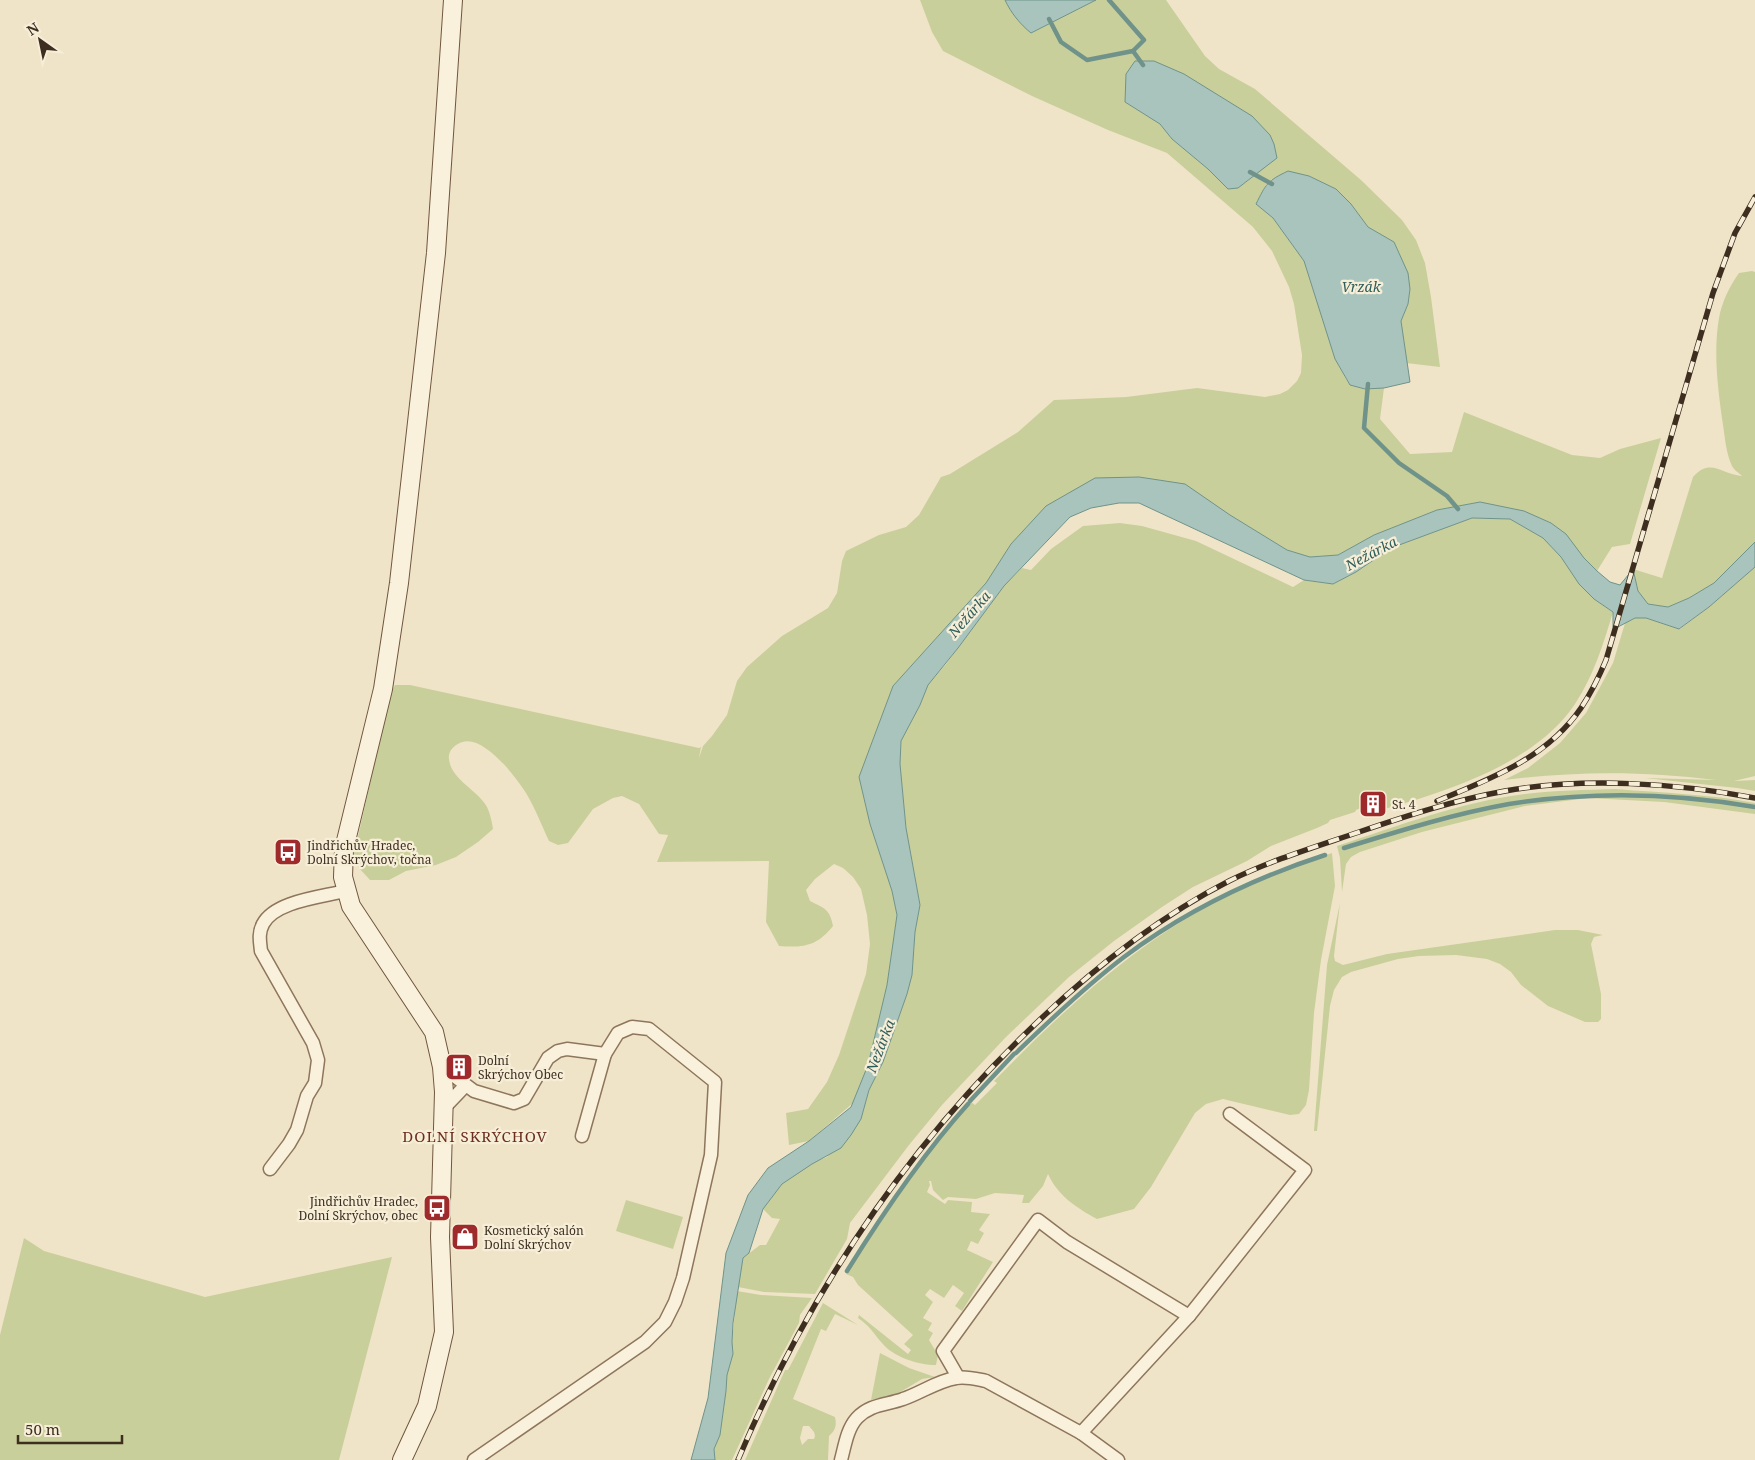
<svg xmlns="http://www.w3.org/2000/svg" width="1755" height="1460" font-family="'Noto Serif',serif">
<rect width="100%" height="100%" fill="#f0e4c8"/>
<!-- green -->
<g fill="#c9cf9b" fill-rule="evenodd">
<path d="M 920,0 L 1005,0 C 1011,13 1020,24 1031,32 L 1096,0 L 1166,0 L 1205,56 L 1219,69 L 1255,89 L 1361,180 L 1402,220 L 1416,240 L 1425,263 L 1431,297 L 1440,367 L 1406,363 L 1401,321 L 1408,304 L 1410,289 L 1394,242 L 1368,227 L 1351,204 L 1336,189 L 1309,176 L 1272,179 L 1266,185 L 1257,204 L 1273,218 L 1304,261 L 1335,359 L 1346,379 L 1350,385 L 1365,389 L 1384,388 L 1380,419 L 1410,454 L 1452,452 L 1464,412 L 1572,455 L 1600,458 L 1620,449 L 1661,438 L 1630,544 L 1612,547 L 1597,571 L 1584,558 L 1480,502 L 1437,510 L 1374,535 L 1338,555 L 1310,557 L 1287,550 L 1230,515 L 1139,477 L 1011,544 L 986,583 L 893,686 L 859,777 L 870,824 L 892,891 L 897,915 L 887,985 L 868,1065 L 853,1103 L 809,1141 L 789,1145 L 786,1113 L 808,1109 L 827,1082 L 839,1055 L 866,974 L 870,944 L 867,915 L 861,889 L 853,877 L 843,868 L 834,864 L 815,879 L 806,890 L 810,901 C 824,908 830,909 833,926 C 817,946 804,948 779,946 L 766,922 L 769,861 L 657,862 L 668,835 L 659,834 L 639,804 L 622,796 L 613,798 L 593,809 L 568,843 L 558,845 L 549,841 C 542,826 535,808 526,793 C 516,777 480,729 458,744 C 452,747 448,753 449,759 C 451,780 478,790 487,807 C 490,813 492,822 493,829 L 478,842 L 456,857 L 436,865 L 406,871 L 389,880 L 370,880 L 358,867 L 354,854 L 391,692 L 395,685 L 410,685 L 699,748 L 701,747 L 699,758 L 703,746 L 712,736 L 727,715 L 737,681 L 747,667 L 782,636 L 828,608 L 837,593 L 842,561 L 846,551 L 879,535 L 906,527 L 919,515 L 941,477 L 950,474 L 1018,432 L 1054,400 L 1126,397 L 1197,388 L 1265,397 L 1280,394 L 1288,390 L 1297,381 L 1301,373 L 1302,355 L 1294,304 L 1289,287 L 1272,251 L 1253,227 L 1167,153 L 1108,130 L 1032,96 L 943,51 L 932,32 ZM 1169,68 L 1184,74 L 1225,101 L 1256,174 L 1245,183 L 1228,189 L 1208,169 L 1172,139 L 1160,124 L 1125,102 Z"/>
<path d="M 1752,271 L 1755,272 L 1755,542 L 1714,583 L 1689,598 L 1668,607 L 1648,604 L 1638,591 L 1633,569 L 1662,578 L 1693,477 C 1711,457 1722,475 1742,476 C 1739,473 1734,470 1732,466 C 1726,453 1725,438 1723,425 C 1718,390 1713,353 1719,318 C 1722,302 1729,287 1739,273 Z"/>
<path d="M 1472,518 L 1510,519 L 1543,538 L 1561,557 L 1579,584 L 1594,599 L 1613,612 C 1603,645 1594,675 1575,704 C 1534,766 1439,794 1370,813 L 1365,813 L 1363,807 L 1356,810 L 1355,812 L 1330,820 L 1328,823 L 1317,828 L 1271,846 L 1247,861 L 1193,887 L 1162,907 L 1114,941 L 1069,977 L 1006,1037 L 942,1105 L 909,1145 L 850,1223 L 847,1239 L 815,1294 L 764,1292 L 738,1287 L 743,1258 L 760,1245 L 766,1245 L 780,1219 L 772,1218 L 763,1209 L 782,1184 L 812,1163 L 827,1157 L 861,1119 L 869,1090 L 883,1062 L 907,994 L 912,975 L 915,932 L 920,905 L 906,828 L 900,764 L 901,741 L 920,705 L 928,685 L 946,664 L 1004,586 L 1022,568 L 1031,570 L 1051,549 L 1083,526 L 1120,523 L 1142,526 L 1196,541 L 1293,587 L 1304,580 L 1333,584 L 1356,572 L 1391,548 Z"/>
<path d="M 1755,567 L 1755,776 L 1734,781 L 1755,780 L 1755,791 L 1737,788 L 1645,778 L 1716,780 C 1642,771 1578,771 1504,780 L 1528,768 L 1560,743 L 1586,713 L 1613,663 L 1625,623 L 1635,618 L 1646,618 L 1680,629 L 1709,607 Z"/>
<path d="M 1616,789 C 1663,793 1709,794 1755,803 L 1755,814 L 1664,802 L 1588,798 L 1525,806 L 1422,832 L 1360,852 L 1351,857 L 1346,864 L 1342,892 L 1340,858 L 1337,846 C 1398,826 1460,802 1525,794 C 1555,790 1586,790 1616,789 Z"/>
<path d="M 1332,853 L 1335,886 L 1321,960 L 1314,1013 L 1309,1090 L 1306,1105 L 1299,1114 L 1290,1115 L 1223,1099 L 1206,1104 L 1195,1113 L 1151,1187 L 1134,1209 L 1097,1219 C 1077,1208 1058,1196 1048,1174 L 1043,1186 L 1029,1203 L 1022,1203 L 1024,1195 L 995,1193 L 976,1199 L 948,1197 L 943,1200 L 933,1190 L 931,1181 L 929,1181 L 930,1185 L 927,1192 L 945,1204 L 948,1200 L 972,1202 L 971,1212 L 990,1214 L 979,1230 L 984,1233 L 978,1244 L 971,1241 L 967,1250 L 993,1262 L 962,1311 L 955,1306 L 964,1293 L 953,1285 L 944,1298 L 930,1289 L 925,1295 L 933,1302 L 923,1318 L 932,1323 L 928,1330 L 933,1333 L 929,1340 L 938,1355 L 936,1365 C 918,1365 893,1357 882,1343 C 873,1333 870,1326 858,1318 L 859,1315 L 908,1354 L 911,1350 L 904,1344 L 913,1335 L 858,1285 L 853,1277 L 846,1274 C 882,1213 923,1154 970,1101 L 975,1105 L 997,1083 L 994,1081 C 1059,1014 1130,948 1213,903 C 1251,883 1291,867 1332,853 Z"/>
<polygon points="1340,903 1334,956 1335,961 1343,965 1387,954 1555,930 1578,930 1603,935 1594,937 1591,944 1601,994 1601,1019 1598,1022 1585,1022 1548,1006 1521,985 1511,972 1500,964 1487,959 1456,955 1419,956 1398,959 1351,972 1342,977 1334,990 1330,1006 1317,1131 1314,1131 1327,965"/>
<polygon points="626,1200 683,1217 673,1249 616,1231"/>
<polygon points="24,1238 44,1251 205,1297 392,1257 339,1460 0,1460 0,1335"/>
<polygon points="737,1291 761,1295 812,1298 800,1315 799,1323 769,1379 732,1460 715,1460 714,1449 720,1435 726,1391 727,1375 733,1354 732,1342"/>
<path d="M 823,1303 L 858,1325 L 835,1314 L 826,1331 L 821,1329 L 793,1399 L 835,1417 C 837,1426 835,1431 829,1436 L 828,1460 L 745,1460 L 785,1370 L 788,1370 ZM 803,1426 L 809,1426 L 814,1432 L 815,1436 L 814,1439 L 808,1439 L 802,1445 L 800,1438 Z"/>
<polygon points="880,1353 909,1368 935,1377 922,1379 897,1394 871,1400"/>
</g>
<!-- water -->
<g fill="#a9c4bc" stroke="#6f938a">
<path d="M 1005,0 L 1096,0 L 1031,33 C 1020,24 1011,13 1005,0 Z"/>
<polygon points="1135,61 1154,61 1184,74 1252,116 1270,135 1274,144 1277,158 1238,188 1228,189 1208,169 1172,139 1160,124 1125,102 1126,74"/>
<path d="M 1288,171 L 1309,176 L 1336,189 L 1351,204 L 1368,227 L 1394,242 L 1408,273 L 1410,289 L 1408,304 L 1401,321 L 1410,382 L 1384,388 L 1365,389 L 1350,385 L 1335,359 L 1304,261 L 1273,218 L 1256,204 C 1266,184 1267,181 1288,171 Z"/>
<polygon points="1139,477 1185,484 1230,515 1287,550 1310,557 1338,555 1374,535 1437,510 1480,502 1524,511 1551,523 1566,534 1584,558 1597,571 1610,582 1620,585 1633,569 1638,591 1648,604 1668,607 1689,598 1714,583 1755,542 1755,567 1709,607 1679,629 1646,618 1635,618 1616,628 1613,627 1613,612 1594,599 1579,584 1561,557 1543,538 1510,519 1472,518 1391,548 1356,572 1333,584 1304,580 1139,503 1119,503 1091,508 1070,517 1004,586 958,648 928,685 920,705 901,741 900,764 906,828 920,905 915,932 912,975 907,994 883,1062 869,1090 861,1119 851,1135 841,1148 812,1164 782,1184 763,1209 749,1253 743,1258 733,1323 732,1342 733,1354 727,1375 726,1391 720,1435 714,1449 715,1460 691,1460 708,1398 726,1253 748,1195 768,1168 809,1141 851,1107 868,1065 887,985 897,915 892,891 870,824 859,777 893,686 986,583 1011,544 1046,506 1095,478"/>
</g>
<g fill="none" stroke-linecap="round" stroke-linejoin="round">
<!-- stream -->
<g stroke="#6f938a" stroke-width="4.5">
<polyline points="1109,0 1144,40 1133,51 1143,65"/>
<polyline points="1049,19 1061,42 1087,60 1133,51"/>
<polyline points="1250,172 1272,184"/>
<polyline points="1368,384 1364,428 1399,463 1447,496 1458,509"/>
<path d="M 1344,848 C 1399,831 1453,814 1509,804 C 1591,791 1674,793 1755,807"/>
<path d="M 1016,1053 C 1051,1019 1086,986 1124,957 C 1184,912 1254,878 1325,855"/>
<polyline points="970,1101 1014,1054"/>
<path d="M 847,1271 C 883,1213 922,1155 968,1104"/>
</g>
<defs>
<g id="street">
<polyline points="442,1067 474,1091 514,1103 524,1099 548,1058 558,1051 567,1049 605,1054 618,1033 632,1027 649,1029 715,1082 711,1155 683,1278 675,1302 665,1322 645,1342 474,1460"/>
<polyline points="443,1109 465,1086"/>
<polyline points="582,1136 605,1054"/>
<path d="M 270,1169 L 289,1144 L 297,1130 L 307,1096 L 315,1083 L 318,1060 L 313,1043 L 261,951 C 260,942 258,933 263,924 C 275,901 322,897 345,891"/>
<polyline points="1189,1316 1305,1170 1230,1114"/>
<polyline points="958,1377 943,1351 1038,1220 1067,1242 1189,1316 1081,1433"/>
<path d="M 841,1460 C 845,1445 847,1429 857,1418 C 870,1404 887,1405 903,1399 C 921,1393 937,1381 956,1378 C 966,1376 976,1379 986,1381 L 1081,1433 L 1118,1460"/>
</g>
<polyline id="secondary" points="402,1460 427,1406 444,1332 440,1237 444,1092 442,1067 434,1032 351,906 343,877 344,849 383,689 399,583 436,253 453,0"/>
</defs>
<!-- street casing -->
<use href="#street" stroke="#8d765c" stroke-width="15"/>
<!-- secondary casing -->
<use href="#secondary" stroke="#6f573f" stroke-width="20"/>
<!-- street -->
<use href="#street" stroke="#faf1dc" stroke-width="12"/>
<!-- secondary -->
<use href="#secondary" stroke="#faf1dc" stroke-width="18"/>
<defs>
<g id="rail">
<path d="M 1437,801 C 1490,779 1547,758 1581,708 C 1591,693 1599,677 1606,660 L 1713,293 L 1735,233 L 1755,197"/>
<path d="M 738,1460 C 805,1301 900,1156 1024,1035 C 1085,975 1153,920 1229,881 C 1271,860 1315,847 1359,832 C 1406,816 1455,800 1505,791 C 1585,777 1676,783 1755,798"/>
</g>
</defs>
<!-- rail casing -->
<use href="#rail" stroke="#3d2e20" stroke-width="5.5"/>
<!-- rail -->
<use href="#rail" stroke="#f7eed8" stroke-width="4" stroke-dasharray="11" stroke-linecap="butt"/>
</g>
<!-- icons -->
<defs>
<symbol id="building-square" viewBox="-11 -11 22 22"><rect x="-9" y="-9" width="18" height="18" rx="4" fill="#9e2a2b" stroke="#f7eed8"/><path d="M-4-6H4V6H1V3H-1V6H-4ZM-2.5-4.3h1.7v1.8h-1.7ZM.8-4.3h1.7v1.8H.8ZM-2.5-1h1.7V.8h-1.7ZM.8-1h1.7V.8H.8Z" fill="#fff"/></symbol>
<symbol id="bus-square" viewBox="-11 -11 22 22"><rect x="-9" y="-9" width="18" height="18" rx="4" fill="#9e2a2b" stroke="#f7eed8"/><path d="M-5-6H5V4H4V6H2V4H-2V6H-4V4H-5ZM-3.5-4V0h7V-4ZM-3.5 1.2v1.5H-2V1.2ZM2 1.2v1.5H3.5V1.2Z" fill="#fff"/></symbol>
<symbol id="shop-square" viewBox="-11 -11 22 22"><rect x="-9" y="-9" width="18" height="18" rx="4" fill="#9e2a2b" stroke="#f7eed8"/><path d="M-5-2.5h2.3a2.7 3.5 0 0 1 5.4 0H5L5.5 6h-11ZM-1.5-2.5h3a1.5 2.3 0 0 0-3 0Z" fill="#fff"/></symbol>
</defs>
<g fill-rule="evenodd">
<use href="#building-square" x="1357" y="788" width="32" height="32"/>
<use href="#bus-square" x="272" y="836" width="32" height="32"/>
<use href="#building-square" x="443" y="1051" width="32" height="32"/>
<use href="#bus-square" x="421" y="1192" width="32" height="32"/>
<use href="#shop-square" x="449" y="1221" width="32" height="32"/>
</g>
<g text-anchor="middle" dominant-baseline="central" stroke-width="4.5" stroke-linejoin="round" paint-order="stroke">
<!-- poi labels -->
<g font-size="12" fill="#3d2e20" stroke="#f7eed8" text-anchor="start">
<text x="1392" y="804">St. 4</text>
<text x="307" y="845">Jindřichův Hradec,<tspan x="307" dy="14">Dolní Skrýchov, točna</tspan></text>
<text x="478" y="1060">Dolní<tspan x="478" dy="14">Skrýchov Obec</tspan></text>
<text x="418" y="1201" text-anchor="end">Jindřichův Hradec,<tspan x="418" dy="14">Dolní Skrýchov, obec</tspan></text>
<text x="484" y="1230">Kosmetický salón<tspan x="484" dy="14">Dolní Skrýchov</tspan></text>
</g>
<!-- water labels -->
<g font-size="14" font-style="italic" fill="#2f5d5a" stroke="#f7eed8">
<text x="1361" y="286">Vrzák</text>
<text transform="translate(1371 553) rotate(-28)">Nežárka</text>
<text transform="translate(969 614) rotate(-49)">Nežárka</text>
<text transform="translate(880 1046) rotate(-69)">Nežárka</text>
</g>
<!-- quarter labels -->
<g font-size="15" letter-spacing="1" fill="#6b2e1e" stroke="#f7eed8">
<text x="475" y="1136">DOLNÍ SKRÝCHOV</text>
</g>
</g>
<!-- north arrow -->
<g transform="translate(40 40) rotate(327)" stroke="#f7eed8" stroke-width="4" paint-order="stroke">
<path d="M0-4L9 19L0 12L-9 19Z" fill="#3d2e20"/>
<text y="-8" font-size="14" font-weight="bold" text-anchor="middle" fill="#3d2e20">N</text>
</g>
<!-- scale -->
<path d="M18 1435v8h104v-8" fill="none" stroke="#3d2e20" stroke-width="2.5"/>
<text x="25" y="1435" font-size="15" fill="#3d2e20" stroke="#f7eed8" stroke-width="4" paint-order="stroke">50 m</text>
</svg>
